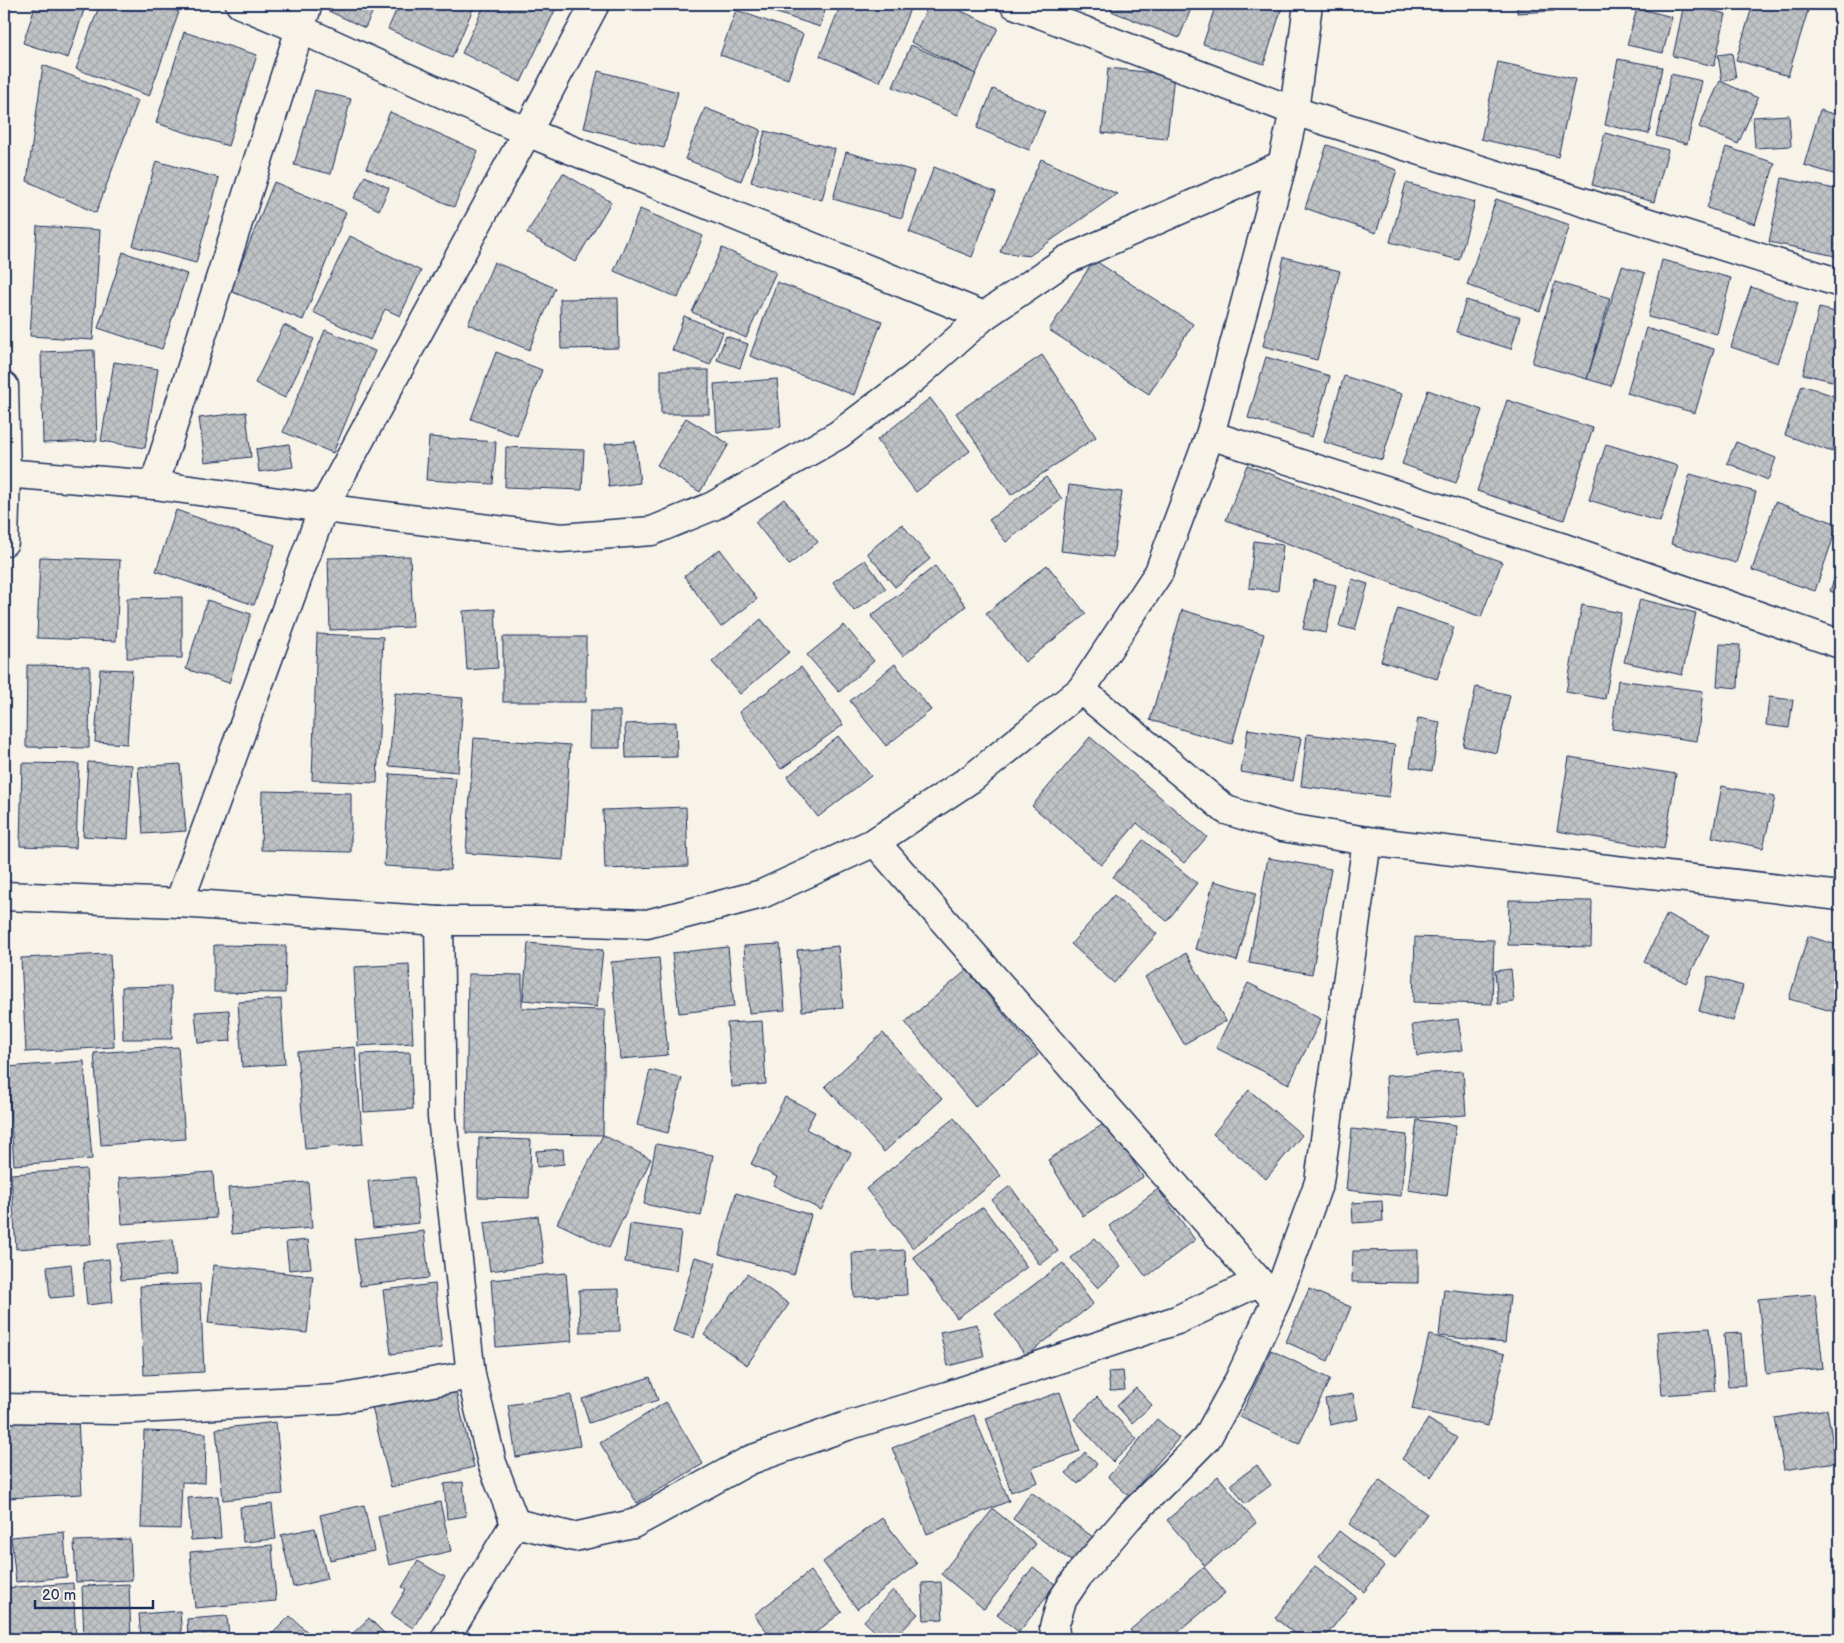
<svg xmlns="http://www.w3.org/2000/svg" width="1844" height="1643" font-family="'Balsamiq Sans',sans-serif">
<defs>
<pattern id="building-cross-hatch" width="8" height="8" patternUnits="userSpaceOnUse" patternTransform="scale(1.25)"><rect width="8" height="8" fill="#c0c3c5"/><path d="M0 0l8 8M0 8l8-8" fill="none" stroke="#a4a8ac"/></pattern>
</defs>
<rect width="100%" height="100%" fill="#f7f3e8"/>
<filter id="ink" filterUnits="userSpaceOnUse"><feTurbulence type="fractalNoise" baseFrequency=".02" numOctaves="2"/><feDisplacementMap in="SourceGraphic" scale="10" xChannelSelector="R" yChannelSelector="G"/><feConvolveMatrix kernelMatrix="1 2 1 2 8 2 1 2 1" color-interpolation-filters="sRGB"/></filter>
<g filter="url(#ink)">
<!-- building -->
<g fill="url(#building-cross-hatch)" stroke="#1b2f5e">
<polygon points="36,4 86,4 68,58 23,43"/>
<polygon points="100,4 156,4 179,12 149,96 76,69"/>
<polygon points="319,4 376,4 365,28 318,6"/>
<polygon points="399,4 475,4 452,58 388,29"/>
<polygon points="485,4 558,4 521,82 462,53"/>
<polygon points="749,4 827,4 820,27"/>
<polygon points="841,4 912,4 880,82 820,56"/>
<polygon points="929,4 946,4 998,28 976,74 911,42"/>
<polygon points="1114,4 1193,4 1179,38 1111,11"/>
<polygon points="1216,4 1283,4 1264,64 1203,44"/>
<polygon points="1517,4 1553,4 1554,11 1517,13"/>
<polygon points="1684,4 1726,14 1714,66 1673,56"/>
<polygon points="1753,4 1810,4 1788,76 1736,60"/>
<polygon points="1637,8 1672,17 1663,53 1627,45"/>
<polygon points="736,10 803,34 788,79 720,55"/>
<polygon points="184,32 257,55 228,146 156,123"/>
<polygon points="911,45 976,74 958,115 893,87"/>
<polygon points="1732,53 1736,78 1722,81 1718,55"/>
<polygon points="1618,59 1662,67 1649,134 1605,125"/>
<polygon points="1498,62 1575,79 1558,157 1481,139"/>
<polygon points="43,65 138,101 96,213 27,181"/>
<polygon points="1108,68 1174,75 1167,139 1102,133"/>
<polygon points="598,71 678,92 664,148 584,128"/>
<polygon points="1671,74 1702,81 1687,144 1656,136"/>
<polygon points="1720,81 1758,98 1738,144 1699,127"/>
<polygon points="993,89 1045,111 1029,150 977,128"/>
<polygon points="315,90 351,99 331,174 294,165"/>
<polygon points="705,108 761,130 741,181 685,159"/>
<polygon points="1820,110 1840,116 1840,176 1804,165"/>
<polygon points="390,112 478,151 454,207 366,168"/>
<polygon points="1789,115 1791,146 1755,148 1753,117"/>
<polygon points="765,131 835,149 822,200 751,182"/>
<polygon points="1605,133 1668,150 1654,202 1592,185"/>
<polygon points="1327,145 1397,170 1376,233 1305,208"/>
<polygon points="1726,147 1775,163 1755,224 1707,208"/>
<polygon points="846,152 914,171 902,218 833,199"/>
<polygon points="1041,159 1117,194 1029,256 1000,252"/>
<polygon points="156,161 219,178 196,263 133,246"/>
<polygon points="934,167 996,192 972,257 909,232"/>
<polygon points="563,173 611,202 575,262 527,233"/>
<polygon points="365,176 389,188 379,210 354,198"/>
<polygon points="1782,178 1840,190 1840,257 1769,242"/>
<polygon points="274,182 346,212 303,320 230,291"/>
<polygon points="1406,183 1475,202 1459,260 1390,242"/>
<polygon points="1496,199 1570,225 1540,311 1467,285"/>
<polygon points="640,209 703,236 678,298 614,271"/>
<polygon points="37,226 100,230 93,340 30,336"/>
<polygon points="350,236 421,271 400,316 385,309 370,340 313,312"/>
<polygon points="722,248 776,272 746,338 692,312"/>
<polygon points="123,252 187,274 162,349 98,328"/>
<polygon points="1284,257 1340,271 1317,360 1263,346"/>
<polygon points="1094,260 1193,324 1149,394 1049,330"/>
<polygon points="1662,260 1731,278 1717,334 1648,317"/>
<polygon points="494,262 555,288 529,350 468,324"/>
<polygon points="1622,266 1645,273 1611,386 1587,379"/>
<polygon points="777,282 882,321 854,395 750,356"/>
<polygon points="1555,282 1610,298 1587,379 1532,363"/>
<polygon points="1751,287 1798,303 1778,363 1731,347"/>
<polygon points="618,298 619,348 561,349 560,299"/>
<polygon points="1466,300 1520,317 1511,349 1456,332"/>
<polygon points="1819,308 1840,313 1840,383 1803,374"/>
<polygon points="684,316 723,332 710,365 672,350"/>
<polygon points="284,325 314,339 285,398 255,383"/>
<polygon points="1646,328 1714,349 1695,413 1627,393"/>
<polygon points="325,330 375,351 333,453 283,432"/>
<polygon points="726,336 748,344 740,368 717,360"/>
<polygon points="94,350 97,441 43,443 41,352"/>
<polygon points="496,352 542,370 517,436 471,419"/>
<polygon points="1042,355 1096,437 1011,495 956,413"/>
<polygon points="1266,357 1330,376 1312,437 1248,418"/>
<polygon points="114,362 158,369 145,448 101,441"/>
<rect x="661" y="370" width="48" height="44"/>
<polygon points="1344,376 1402,394 1382,460 1324,442"/>
<polygon points="777,379 781,427 717,432 714,384"/>
<polygon points="1802,385 1840,398 1840,429 1832,452 1785,435"/>
<polygon points="1428,390 1482,410 1456,483 1402,464"/>
<polygon points="930,398 970,451 916,492 877,440"/>
<polygon points="1507,400 1593,428 1564,520 1477,491"/>
<polygon points="246,412 251,457 205,462 199,418"/>
<polygon points="686,418 729,444 700,492 657,465"/>
<polygon points="429,437 496,442 493,484 426,480"/>
<polygon points="635,441 640,483 609,487 605,444"/>
<polygon points="1736,442 1776,458 1768,480 1727,463"/>
<polygon points="289,444 293,467 259,472 256,449"/>
<polygon points="1606,444 1678,466 1660,522 1589,500"/>
<polygon points="506,447 584,450 582,490 505,487"/>
<polygon points="1247,465 1502,562 1481,617 1226,520"/>
<polygon points="1690,474 1756,492 1736,563 1671,544"/>
<polygon points="1046,477 1062,499 1006,542 989,520"/>
<polygon points="1069,485 1122,492 1113,557 1061,551"/>
<polygon points="784,499 818,542 789,565 755,522"/>
<polygon points="1775,502 1838,524 1815,591 1752,570"/>
<polygon points="176,510 275,545 254,605 156,571"/>
<polygon points="902,524 930,559 895,587 867,553"/>
<polygon points="1254,541 1283,545 1278,591 1249,588"/>
<polygon points="720,549 757,599 721,627 684,576"/>
<polygon points="410,556 413,627 330,630 328,558"/>
<polygon points="40,557 120,560 116,641 37,638"/>
<polygon points="865,560 886,589 854,611 833,582"/>
<polygon points="1840,561 1840,595 1830,591"/>
<polygon points="1047,565 1086,614 1025,662 986,613"/>
<polygon points="935,566 966,606 903,656 871,616"/>
<polygon points="1352,579 1368,584 1355,630 1339,626"/>
<polygon points="1314,580 1336,585 1326,633 1303,629"/>
<polygon points="182,597 182,658 127,658 127,598"/>
<polygon points="1640,599 1696,613 1682,675 1624,662"/>
<polygon points="207,600 251,614 229,683 186,669"/>
<polygon points="1582,605 1621,613 1605,699 1566,692"/>
<polygon points="1398,608 1454,627 1437,679 1381,661"/>
<polygon points="495,609 498,668 467,670 463,611"/>
<polygon points="1182,610 1264,634 1232,744 1150,720"/>
<polygon points="761,619 789,652 740,694 712,662"/>
<polygon points="844,625 874,661 839,692 807,655"/>
<polygon points="317,634 383,637 377,783 312,780"/>
<rect x="503" y="637" width="83" height="65"/>
<polygon points="1720,644 1740,645 1738,688 1717,686"/>
<polygon points="895,664 931,710 886,746 850,701"/>
<polygon points="27,665 90,666 89,748 26,747"/>
<polygon points="801,667 843,725 781,769 739,712"/>
<polygon points="100,669 132,670 127,744 95,742"/>
<polygon points="1618,680 1703,691 1697,741 1612,729"/>
<polygon points="1476,687 1510,695 1497,753 1463,746"/>
<polygon points="395,693 463,698 458,772 389,766"/>
<polygon points="1769,697 1793,700 1789,728 1766,725"/>
<polygon points="590,711 620,711 620,748 589,748"/>
<polygon points="1418,718 1440,722 1432,771 1410,767"/>
<polygon points="676,722 677,757 626,758 625,724"/>
<polygon points="1248,729 1301,738 1293,781 1241,772"/>
<polygon points="1307,734 1395,745 1389,797 1301,786"/>
<polygon points="838,736 871,776 818,817 787,777"/>
<polygon points="1090,737 1207,837 1184,863 1137,823 1101,865 1032,806"/>
<polygon points="474,738 570,745 563,860 466,853"/>
<polygon points="1569,757 1676,774 1664,849 1557,831"/>
<polygon points="88,762 132,765 128,839 83,836"/>
<polygon points="22,763 79,764 76,848 20,846"/>
<polygon points="180,764 186,831 143,834 138,767"/>
<polygon points="390,774 456,778 450,870 384,866"/>
<polygon points="1722,786 1775,797 1763,848 1712,837"/>
<polygon points="262,791 351,793 351,852 261,850"/>
<polygon points="686,807 688,866 605,869 603,810"/>
<polygon points="1840,826 1840,849 1832,845"/>
<polygon points="1143,840 1197,883 1167,921 1113,877"/>
<polygon points="1268,858 1331,869 1312,974 1249,963"/>
<polygon points="1214,881 1256,893 1237,961 1195,949"/>
<polygon points="1114,895 1157,934 1114,983 1071,944"/>
<polygon points="1509,900 1592,901 1591,947 1508,945"/>
<polygon points="1667,914 1709,935 1686,983 1644,962"/>
<polygon points="1808,936 1840,946 1840,996 1835,1012 1789,999"/>
<polygon points="1415,937 1494,940 1492,1004 1413,1002"/>
<polygon points="528,943 603,950 597,1007 523,1000"/>
<polygon points="780,944 785,1010 749,1013 744,946"/>
<polygon points="214,945 286,946 285,993 214,992"/>
<polygon points="838,946 843,1008 802,1011 797,950"/>
<polygon points="728,947 734,1007 679,1013 672,953"/>
<polygon points="1186,953 1226,1021 1184,1044 1145,977"/>
<polygon points="110,954 114,1047 26,1052 21,958"/>
<polygon points="659,958 668,1055 620,1059 611,962"/>
<polygon points="409,964 413,1043 358,1046 354,967"/>
<polygon points="1511,969 1514,1002 1498,1004 1495,971"/>
<polygon points="967,970 1038,1055 975,1107 905,1022"/>
<polygon points="468,974 522,975 522,1008 605,1010 603,1135 466,1133"/>
<polygon points="1708,976 1743,986 1733,1021 1699,1011"/>
<polygon points="1248,983 1321,1019 1289,1084 1216,1048"/>
<polygon points="171,986 172,1039 123,1039 122,987"/>
<polygon points="281,999 285,1064 242,1067 238,1002"/>
<polygon points="229,1010 231,1041 198,1043 195,1012"/>
<polygon points="1458,1019 1463,1050 1417,1056 1412,1025"/>
<polygon points="762,1021 766,1084 732,1087 727,1023"/>
<polygon points="883,1033 942,1099 884,1152 825,1086"/>
<polygon points="178,1047 185,1139 101,1145 94,1053"/>
<polygon points="355,1047 363,1144 305,1149 297,1052"/>
<polygon points="410,1052 413,1109 364,1112 361,1054"/>
<polygon points="84,1061 92,1159 14,1165 7,1067"/>
<polygon points="650,1070 682,1078 668,1133 637,1125"/>
<polygon points="1463,1071 1466,1115 1388,1120 1386,1076"/>
<polygon points="1249,1090 1302,1135 1266,1179 1213,1134"/>
<polygon points="785,1097 815,1112 806,1129 851,1153 821,1210 773,1185 777,1177 751,1164"/>
<polygon points="954,1118 1001,1176 913,1248 866,1189"/>
<polygon points="1417,1120 1456,1125 1447,1196 1408,1190"/>
<polygon points="1108,1121 1143,1177 1083,1216 1048,1160"/>
<polygon points="1352,1129 1407,1135 1401,1196 1346,1190"/>
<polygon points="603,1135 651,1159 609,1248 557,1223"/>
<polygon points="479,1138 531,1140 529,1198 478,1197"/>
<polygon points="656,1144 713,1155 701,1216 644,1204"/>
<polygon points="563,1149 564,1164 537,1167 536,1151"/>
<polygon points="86,1169 91,1244 16,1249 11,1174"/>
<polygon points="213,1172 216,1218 122,1224 119,1178"/>
<polygon points="414,1177 419,1223 373,1228 368,1181"/>
<polygon points="308,1182 312,1228 232,1234 228,1188"/>
<polygon points="1010,1186 1058,1251 1040,1265 992,1200"/>
<polygon points="1158,1189 1195,1240 1146,1277 1109,1226"/>
<polygon points="736,1193 811,1215 794,1275 719,1254"/>
<polygon points="1382,1201 1383,1221 1353,1223 1352,1203"/>
<polygon points="983,1207 1027,1267 957,1318 913,1257"/>
<polygon points="538,1216 544,1264 490,1271 484,1223"/>
<polygon points="630,1224 681,1231 676,1270 625,1262"/>
<polygon points="424,1231 429,1278 360,1286 354,1239"/>
<polygon points="1095,1238 1121,1267 1098,1288 1071,1258"/>
<polygon points="173,1239 176,1275 121,1280 118,1244"/>
<polygon points="308,1240 311,1268 289,1270 286,1242"/>
<polygon points="905,1250 907,1295 854,1297 852,1253"/>
<polygon points="1418,1250 1418,1283 1352,1282 1353,1251"/>
<polygon points="695,1257 716,1263 694,1338 673,1331"/>
<polygon points="109,1259 113,1302 87,1305 83,1262"/>
<polygon points="1063,1263 1093,1304 1026,1356 995,1314"/>
<polygon points="71,1264 74,1296 50,1298 47,1267"/>
<polygon points="214,1265 313,1276 307,1333 208,1323"/>
<polygon points="566,1273 572,1341 496,1347 491,1280"/>
<polygon points="747,1274 789,1304 747,1365 704,1335"/>
<polygon points="200,1284 204,1372 144,1375 140,1286"/>
<polygon points="435,1284 442,1348 391,1354 383,1290"/>
<polygon points="619,1289 620,1331 580,1332 579,1290"/>
<polygon points="1309,1289 1351,1307 1328,1361 1286,1342"/>
<polygon points="1444,1289 1510,1296 1505,1343 1439,1336"/>
<polygon points="1815,1294 1823,1368 1766,1374 1758,1299"/>
<polygon points="977,1324 984,1357 948,1366 940,1332"/>
<polygon points="1709,1328 1715,1391 1662,1395 1657,1332"/>
<polygon points="1741,1333 1745,1385 1728,1386 1724,1334"/>
<polygon points="1429,1335 1505,1354 1488,1426 1412,1409"/>
<polygon points="1271,1350 1330,1379 1299,1444 1240,1417"/>
<polygon points="1123,1371 1125,1390 1110,1391 1108,1372"/>
<polygon points="650,1377 658,1400 589,1423 582,1399"/>
<polygon points="455,1388 474,1467 391,1487 372,1407"/>
<polygon points="1136,1388 1152,1405 1132,1423 1117,1406"/>
<polygon points="1060,1392 1080,1451 1032,1468 1038,1482 1011,1492 986,1418"/>
<polygon points="1353,1394 1358,1419 1330,1425 1325,1399"/>
<polygon points="571,1395 580,1446 516,1457 508,1405"/>
<polygon points="1097,1397 1137,1439 1113,1462 1074,1419"/>
<polygon points="666,1402 703,1464 637,1503 600,1443"/>
<polygon points="1827,1409 1836,1462 1784,1470 1775,1418"/>
<polygon points="974,1415 1009,1501 927,1534 892,1448"/>
<polygon points="78,1419 82,1494 8,1498 5,1423"/>
<polygon points="1157,1419 1179,1438 1129,1496 1108,1477"/>
<polygon points="1428,1419 1457,1438 1431,1477 1402,1459"/>
<polygon points="276,1422 283,1494 223,1500 216,1429"/>
<polygon points="144,1431 206,1433 205,1483 182,1482 180,1529 141,1528"/>
<polygon points="1085,1452 1097,1464 1078,1484 1066,1473"/>
<polygon points="1257,1465 1271,1485 1245,1504 1231,1484"/>
<polygon points="1218,1476 1256,1523 1205,1566 1167,1520"/>
<polygon points="1380,1480 1427,1514 1395,1558 1349,1524"/>
<polygon points="463,1482 466,1516 447,1519 444,1484"/>
<polygon points="1031,1492 1097,1540 1078,1566 1013,1519"/>
<polygon points="218,1496 221,1538 191,1540 188,1498"/>
<polygon points="440,1502 451,1551 389,1565 378,1516"/>
<polygon points="272,1504 276,1539 243,1542 240,1507"/>
<polygon points="364,1505 374,1551 330,1560 320,1515"/>
<polygon points="993,1509 1036,1544 984,1609 941,1574"/>
<polygon points="882,1518 917,1564 857,1609 823,1562"/>
<polygon points="315,1528 327,1579 293,1587 281,1535"/>
<polygon points="1339,1531 1384,1566 1364,1592 1319,1557"/>
<polygon points="64,1532 67,1577 16,1582 11,1537"/>
<polygon points="130,1539 132,1580 76,1582 74,1541"/>
<polygon points="272,1545 276,1601 195,1608 190,1552"/>
<polygon points="418,1561 445,1577 413,1628 391,1614 406,1589 402,1587"/>
<polygon points="1315,1566 1356,1597 1324,1639 1301,1639 1275,1618"/>
<polygon points="1033,1567 1056,1585 1019,1632 997,1615"/>
<polygon points="1204,1567 1225,1593 1170,1639 1138,1639 1130,1630"/>
<polygon points="810,1571 842,1612 807,1639 773,1639 754,1615"/>
<polygon points="941,1582 943,1619 924,1620 922,1583"/>
<polygon points="73,1583 76,1639 8,1639 4,1588"/>
<polygon points="129,1584 131,1639 84,1639 82,1586"/>
<polygon points="893,1590 918,1614 894,1639 883,1639 864,1621"/>
<polygon points="180,1611 182,1639 141,1639 139,1614"/>
<polygon points="227,1616 229,1636 188,1639 187,1619"/>
<polygon points="290,1616 315,1639 273,1639 270,1636"/>
<polygon points="369,1618 390,1639 347,1639"/>
</g>
<g fill="none" stroke-linecap="round" stroke-linejoin="round">
<defs>
<g id="minor">
<polyline points="240,4 300,29 527,132 984,316"/>
<polyline points="1014,4 1294,111 1840,283"/>
<polyline points="4,386 6,473 4,542"/>
<polyline points="1210,435 1561,547 1840,644"/>
<polyline points="4,473 154,485 323,508 561,538 652,531 713,506 838,435 914,378 984,316 1066,260 1282,165"/>
<polyline points="154,485 308,4"/>
<polyline points="1081,690 1226,810 1282,827 1367,841 1840,896"/>
<polyline points="875,842 1270,1294"/>
<polyline points="4,896 179,903 439,921 558,921 647,924 762,894 875,842 972,778 1081,690 1159,572 1210,435 1282,165 1294,111 1308,4"/>
<polyline points="179,903 323,508 527,132 595,4"/>
<polyline points="439,921 442,1117 471,1375 492,1463 515,1523"/>
<polyline points="4,1408 115,1410 338,1399 471,1375"/>
<polyline points="515,1523 574,1537 633,1524 750,1460 847,1426 947,1396 1177,1320 1258,1282"/>
<polyline points="445,1639 515,1523"/>
<polyline points="1056,1639 1054,1627 1062,1600 1079,1575 1128,1518 1207,1438 1239,1380 1276,1301 1319,1182 1367,841"/>
</g>
</defs>
<!-- minor casing -->
<use href="#minor" stroke="#1b2f5e" stroke-width="31"/>
<!-- minor -->
<use href="#minor" stroke="#f7f3e8" stroke-width="28"/>
</g>
</g>
<!-- margin -->
<rect width="1844" height="1643" fill="none" stroke="#f7f3e8" stroke-width="20"/>
<rect x="10" y="10" width="1824" height="1623" fill="none" stroke="#1b2f5e" stroke-width="2" filter="url(#ink)"/>
<!-- scale -->
<path d="M35 1600v8h118v-8" fill="none" stroke="#1b2f5e" stroke-width="2.5"/>
<text x="42" y="1600" font-size="15" fill="#1b2f5e" stroke="#f7f3e8" stroke-width="4" paint-order="stroke">20 m</text>
</svg>
